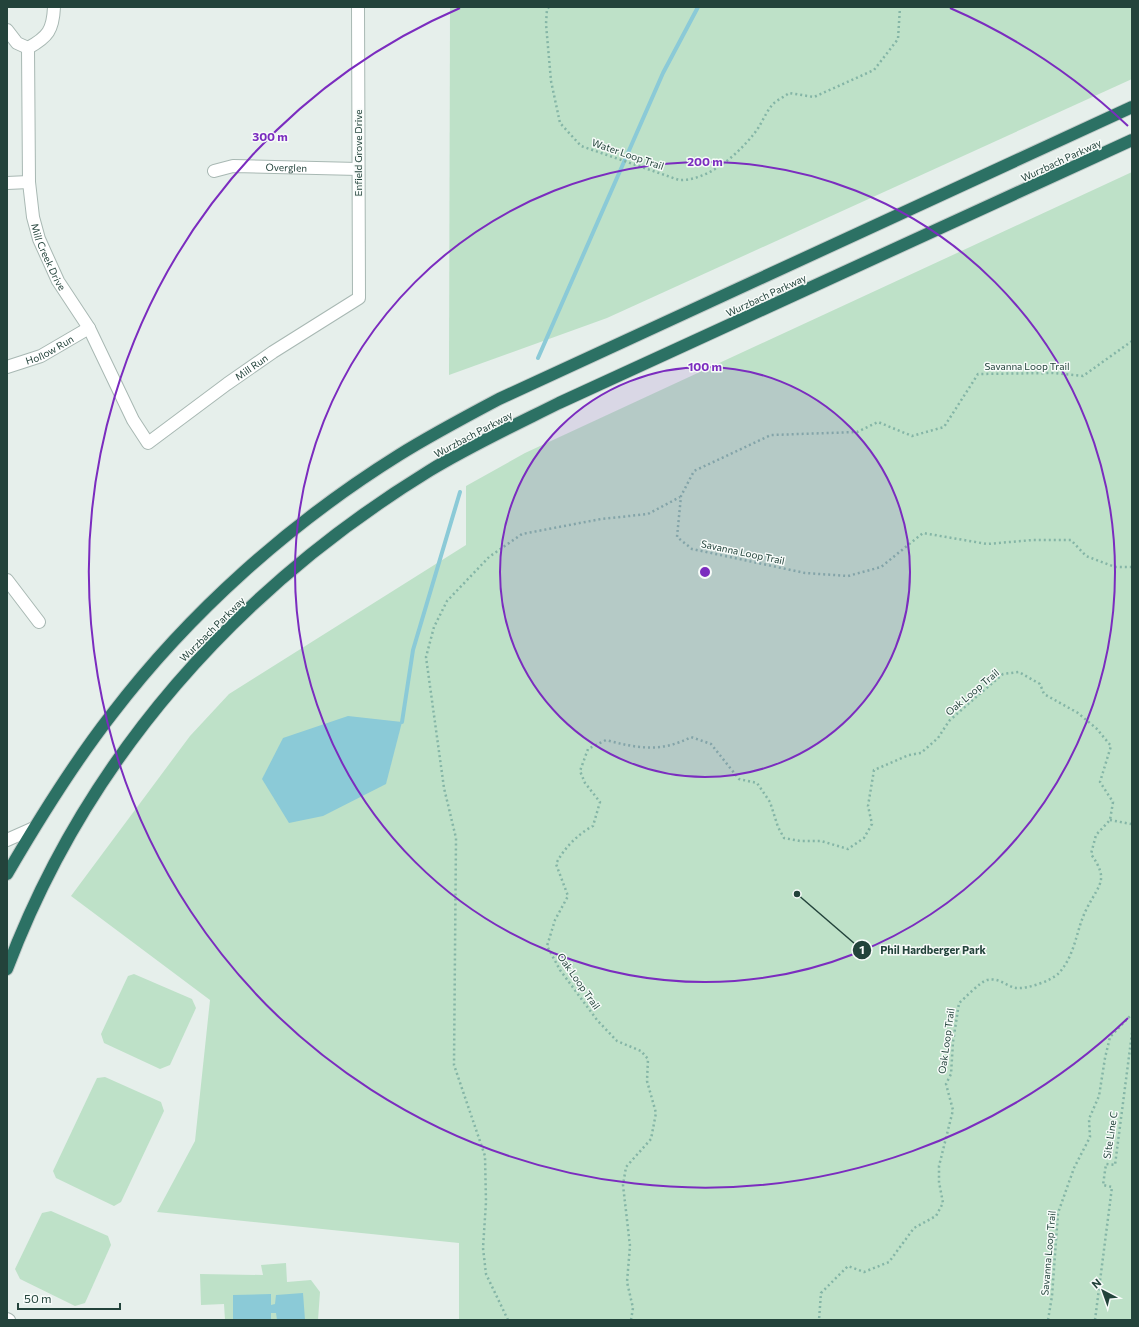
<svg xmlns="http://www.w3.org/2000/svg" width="1139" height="1327" font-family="Commissioner,sans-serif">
<rect width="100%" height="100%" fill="#e6efeb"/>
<!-- green -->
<g fill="#bee1c8">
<polygon points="450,7 1132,7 1132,79 607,318 449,375"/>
<polygon points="1132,172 1132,1320 459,1320 459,1243 157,1212 195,1141 210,1000 71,896 190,736 229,694 466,545 466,486 525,453"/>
<polygon points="134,974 192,999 196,1008 170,1065 160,1069 104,1043 101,1034 128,976"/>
<polygon points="105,1077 161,1102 164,1111 121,1202 114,1206 56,1178 53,1171 97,1078"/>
<polygon points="51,1211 108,1236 111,1245 85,1303 75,1306 20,1279 15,1269 42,1213"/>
<polygon points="286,1263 287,1282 311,1280 320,1292 318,1320 225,1320 224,1304 201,1305 200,1274 263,1275 261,1265"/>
</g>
<!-- water -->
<g fill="#8bcad7">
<polygon points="348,716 402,722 386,784 323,816 289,823 262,779 283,738"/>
<polygon points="303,1293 305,1320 277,1320 276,1313 271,1313 271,1320 233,1320 233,1295 271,1294 271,1305 275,1304 276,1295"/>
</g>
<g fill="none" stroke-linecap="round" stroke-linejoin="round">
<!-- stream -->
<g stroke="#8bcad7" stroke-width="4">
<polyline points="538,358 663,73 698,7"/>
<polyline points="402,722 413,650 460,492"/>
</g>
<defs>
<g id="minor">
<polyline points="7,30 17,43 28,48"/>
<path id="s1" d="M 28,48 L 29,182 L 33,217 L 39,239 L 58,281 L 89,328 L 133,420 L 148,443 L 227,384 L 273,352 L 359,298 L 358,7"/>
<path d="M 28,48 C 48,37 53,30 54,7"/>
<path id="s2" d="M 214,171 L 233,166 L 358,169"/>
<polyline points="7,183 29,182"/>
<path id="s3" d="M 7,367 L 41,356 L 89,328"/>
<polyline points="7,580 39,622"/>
<polyline points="7,840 34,828"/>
<polyline points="7,1319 9,1320"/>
</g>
<g id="highway">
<path d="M 7,874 C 39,819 73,764 112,714 C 190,612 290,523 399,455 C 431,435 465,417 499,399 L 1132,107"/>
<path d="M 7,969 C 87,757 237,589 429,471 C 470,446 515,425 559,403 L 1132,140"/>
</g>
</defs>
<!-- minor casing -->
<use href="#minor" stroke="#a8b8b3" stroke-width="14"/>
<!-- highway casing -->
<use href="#highway" stroke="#c1cac8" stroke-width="14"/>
<!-- path -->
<g stroke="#84b5a6" stroke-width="2.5" stroke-dasharray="2 3" stroke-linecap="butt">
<path d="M 549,7 L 547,9 L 546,24 L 551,81 L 560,123 L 581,146 L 679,180 C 707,181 736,156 753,135 C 761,126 765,113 773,104 C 777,100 784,97 789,93 L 814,97 L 874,70 L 898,39 L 900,7"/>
<polyline points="1132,341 1083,376 1053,373 978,374 944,427 912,436 878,422 857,432 771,435 694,471 681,496 677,537 692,549 805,573 848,576 881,567 923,533 987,544 1033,540 1071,540 1086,556 1115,567 1132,567"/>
<polyline points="1110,820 1131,824"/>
<polyline points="508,1320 486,1274 483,1248 486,1202 485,1156 454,1065 456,838 444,788 426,657 434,627 447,601 489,557 522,534 601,519 648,514 680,497"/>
<path d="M 631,1320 L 633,1308 L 627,1282 L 630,1246 L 623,1185 L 626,1167 L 651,1139 L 656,1113 L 647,1081 L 648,1059 L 641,1051 L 617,1041 L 597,1020 L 560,970 L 547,946 L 555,920 L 568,896 L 556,864 C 564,848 578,834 593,826 L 600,802 L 585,783 L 580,771 L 588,749 L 606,740 C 636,748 661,753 691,737 L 711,744 L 739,779 L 757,783 L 770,802 L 778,827 L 784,838 L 800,841 L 821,841 L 848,849 L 864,838 L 872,824 L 868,806 L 874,770 L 909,755 L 921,753 L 938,738 L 949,721 L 967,705 L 1003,674 L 1019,672 L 1040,684 L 1044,694 L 1078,713 L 1097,729 L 1111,746 L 1100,782 L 1113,802 L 1110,820 L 1096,835 L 1091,854 C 1109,880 1100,883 1087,908 C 1076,929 1076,954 1059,973 C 1051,981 1028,989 1016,988 C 1006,986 999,977 987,980 C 980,982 965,998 959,1003 L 953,1042 L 951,1074 L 946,1084 L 953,1110 L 939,1166 L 939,1182 L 943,1203 L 936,1216 L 914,1228 L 889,1262 L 864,1272 L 848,1266 L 821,1293 L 819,1320"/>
<polyline points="1048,1320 1052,1296 1058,1213 1074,1168 1090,1137 1089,1119 1099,1096 1105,1058 1110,1037 1132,1014"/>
<polyline points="1095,1320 1112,1187 1103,1185 1106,1164 1115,1165 1132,1033"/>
</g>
<!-- minor -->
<use href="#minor" stroke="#fff" stroke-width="12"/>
<!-- highway -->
<use href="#highway" stroke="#2c7164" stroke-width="12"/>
</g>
<!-- distance rings -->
<circle cx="705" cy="572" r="205" fill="#7b2cbf" fill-opacity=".12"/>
<g fill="none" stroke="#7b2cbf" stroke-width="2">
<circle cx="705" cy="572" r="205"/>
<circle cx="705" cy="572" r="410"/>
<path d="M1128 1018A615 615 0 1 1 460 8M950 8A615 615 0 0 1 1128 126"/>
</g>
<g text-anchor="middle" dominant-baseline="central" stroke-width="3" stroke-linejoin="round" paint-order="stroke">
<!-- street labels -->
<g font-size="10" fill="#23433b" stroke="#f7fbf9">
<text transform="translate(358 153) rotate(-90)">Enfield Grove Drive</text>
<text transform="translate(628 154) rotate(19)">Water Loop Trail</text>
<text transform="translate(1061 160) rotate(-25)">Wurzbach Parkway</text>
<text stroke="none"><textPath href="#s2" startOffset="73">Overglen</textPath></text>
<text stroke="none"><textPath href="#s1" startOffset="212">Mill Creek Drive</textPath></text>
<text transform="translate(766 295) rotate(-25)">Wurzbach Parkway</text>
<text stroke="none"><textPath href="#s3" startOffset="46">Hollow Run</textPath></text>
<text x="1027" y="366">Savanna Loop Trail</text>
<text stroke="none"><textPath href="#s1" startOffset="552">Mill Run</textPath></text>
<text transform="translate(473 434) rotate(-28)">Wurzbach Parkway</text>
<text transform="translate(743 552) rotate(12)">Savanna Loop Trail</text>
<text transform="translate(212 629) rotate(-45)">Wurzbach Parkway</text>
<text transform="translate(972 692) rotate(-40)">Oak Loop Trail</text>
<text transform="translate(579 981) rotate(55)">Oak Loop Trail</text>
<text transform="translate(946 1041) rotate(-82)">Oak Loop Trail</text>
<text transform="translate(1110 1135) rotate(-81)">Site Line C</text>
<text transform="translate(1048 1253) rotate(-85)">Savanna Loop Trail</text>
</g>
</g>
<circle cx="705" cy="572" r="6" fill="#7b2cbf" stroke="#f7fbf9" stroke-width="2"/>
<g font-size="12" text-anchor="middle" font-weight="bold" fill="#7b2cbf" stroke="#f7fbf9" stroke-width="3" stroke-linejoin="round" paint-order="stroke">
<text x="270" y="141">300 m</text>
<text x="705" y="166">200 m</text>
<text x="705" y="371">100 m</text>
</g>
<!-- callouts -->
<path fill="none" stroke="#23433b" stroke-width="1.5" d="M797 894L862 950"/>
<g fill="#23433b" stroke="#f7fbf9" stroke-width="1.5">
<circle cx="797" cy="894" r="4"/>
<circle cx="862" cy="950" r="10"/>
</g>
<g font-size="12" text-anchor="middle" font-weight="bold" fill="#fff">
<text x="862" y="954">1</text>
</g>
<g font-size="11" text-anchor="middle" font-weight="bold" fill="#23433b" stroke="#f7fbf9" stroke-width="3" stroke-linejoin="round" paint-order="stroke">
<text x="933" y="954">Phil Hardberger Park</text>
</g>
<!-- border -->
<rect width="1139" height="1327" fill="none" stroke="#23433b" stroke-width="16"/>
<!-- north arrow -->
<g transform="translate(1103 1291) rotate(319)" stroke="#f7fbf9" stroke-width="3" paint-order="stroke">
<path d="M0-3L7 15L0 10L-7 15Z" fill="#23433b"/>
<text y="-6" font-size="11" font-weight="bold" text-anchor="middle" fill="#23433b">N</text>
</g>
<!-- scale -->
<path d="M18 1303v6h102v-6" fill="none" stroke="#23433b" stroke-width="2"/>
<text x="24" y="1303" font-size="12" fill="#23433b" stroke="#f7fbf9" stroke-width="3" paint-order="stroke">50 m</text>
</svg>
